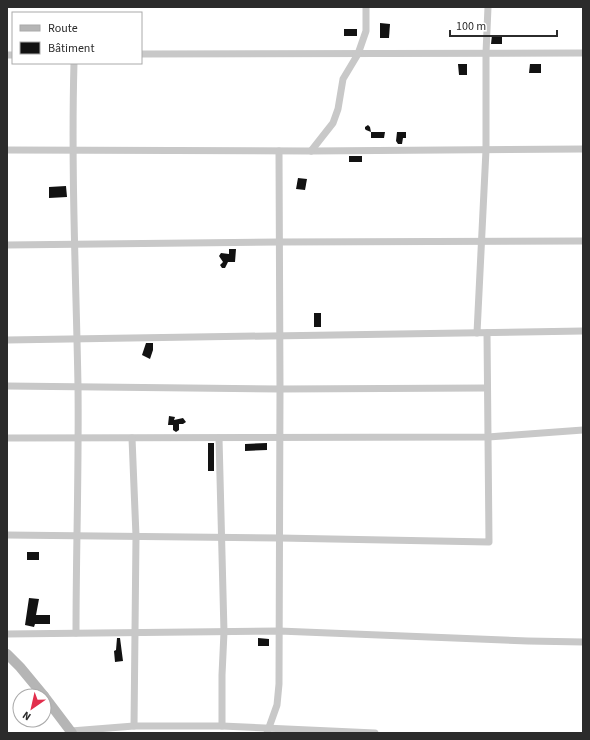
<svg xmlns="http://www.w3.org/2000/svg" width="590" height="740" font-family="'Source Sans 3',sans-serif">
<rect width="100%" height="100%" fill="#fff"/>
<!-- building -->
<g fill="#121212">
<polygon points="380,23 390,24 389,38 380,38"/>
<rect x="344" y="29" width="13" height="7"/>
<polygon points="492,35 502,35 502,44 491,44"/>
<polygon points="458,64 467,64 467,75 459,75"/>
<polygon points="530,64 541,64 541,73 529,73"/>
<polygon points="368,125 370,127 371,132 385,132 384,138 371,138 371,132 366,130 365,129 365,127"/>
<polygon points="397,132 406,132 406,138 403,138 402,144 398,144 396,141"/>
<rect x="349" y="156" width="13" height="6"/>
<polygon points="298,178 307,179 305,190 296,189"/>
<polygon points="66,186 67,197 49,198 49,187"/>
<polygon points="229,249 236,249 235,262 228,262 225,268 222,268 220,265 223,262 219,256 221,253 229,254"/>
<rect x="314" y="313" width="7" height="14"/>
<polygon points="146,343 153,343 153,350 150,359 142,355"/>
<polygon points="169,416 175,417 174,420 183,418 186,422 183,424 179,424 179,430 176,432 173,430 173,425 168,425"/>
<rect x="208" y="443" width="6" height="28"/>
<polygon points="267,443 267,450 245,451 245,444"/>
<rect x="27" y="552" width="12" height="8"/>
<polygon points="29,598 39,599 36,615 50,615 50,624 35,624 34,627 25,625"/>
<polygon points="117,638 120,638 123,661 115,662 114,651 116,650"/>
<polygon points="258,638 269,639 269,646 258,646"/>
</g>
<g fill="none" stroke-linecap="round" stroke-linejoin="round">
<!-- minor -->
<g stroke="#c8c8c8" stroke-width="7">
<polyline points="141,54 583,53"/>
<polyline points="7,55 13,55"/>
<path d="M 74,63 C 71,171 76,278 78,386 C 79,468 76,551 76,633"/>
<polyline points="7,150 311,151 583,149"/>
<polyline points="311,151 333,123 338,109 343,79 358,54 366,31 366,7"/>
<polyline points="7,245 278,242 583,241"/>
<polyline points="477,333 486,150 486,53 488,7"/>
<polyline points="7,340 583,331"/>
<polyline points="7,386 280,389 487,388"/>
<polyline points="7,438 488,437 583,430"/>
<polyline points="132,438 136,536 134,726"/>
<polyline points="219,438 224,632 222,675 222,726"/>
<polyline points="7,535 280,538 489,542 487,333"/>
<polyline points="7,634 279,631 528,641 583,642"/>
<polyline points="71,731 134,726 222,726 375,733"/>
<polyline points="267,733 277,705 279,684 280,389 279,151"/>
</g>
<!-- secondary -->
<g stroke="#b5b5b5" stroke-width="10">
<polyline points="7,654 20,667 44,696"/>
<polyline points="44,696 72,733"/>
</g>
</g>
<!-- border -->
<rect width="590" height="740" fill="none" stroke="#2b2b2b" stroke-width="16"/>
<!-- legend -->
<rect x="12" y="12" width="130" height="52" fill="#ffffff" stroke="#aaaaaa"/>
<rect x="20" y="25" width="20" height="6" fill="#b5b5b5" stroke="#aaaaaa"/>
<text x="48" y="32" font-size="12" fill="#2b2b2b">Route</text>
<rect x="20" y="42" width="20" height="12" fill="#121212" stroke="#aaaaaa"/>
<text x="48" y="52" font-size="12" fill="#2b2b2b">Bâtiment</text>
<!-- north arrow -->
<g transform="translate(32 708) rotate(214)"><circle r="19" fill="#ffffff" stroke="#aaaaaa"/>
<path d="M0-3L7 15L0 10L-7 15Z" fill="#e22e4c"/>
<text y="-6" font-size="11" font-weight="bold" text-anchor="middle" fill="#2b2b2b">N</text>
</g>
<!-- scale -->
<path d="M450 30v6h107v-6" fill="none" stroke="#2b2b2b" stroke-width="2"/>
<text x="456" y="30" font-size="12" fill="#2b2b2b" stroke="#ffffff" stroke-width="3" paint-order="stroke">100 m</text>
</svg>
